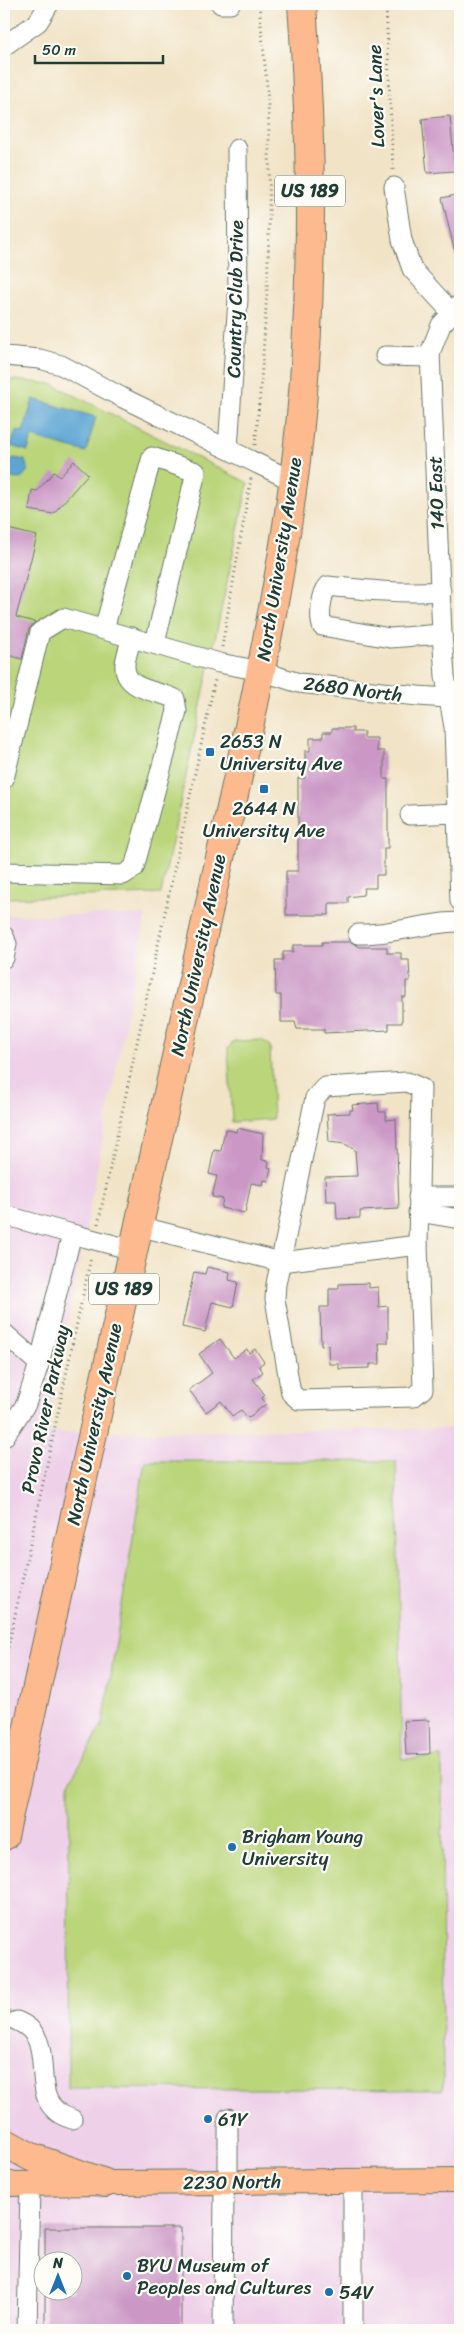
<svg xmlns="http://www.w3.org/2000/svg" width="464" height="2334" font-family="Sriracha,sans-serif">
<rect width="100%" height="100%" fill="#fdfcf7"/>
<filter id="ink" filterUnits="userSpaceOnUse"><feTurbulence type="fractalNoise" baseFrequency=".02" numOctaves="2"/><feDisplacementMap in="SourceGraphic" scale="10" xChannelSelector="R" yChannelSelector="G"/><feConvolveMatrix kernelMatrix="1 2 1 2 8 2 1 2 1" color-interpolation-filters="sRGB"/></filter>
<filter id="wash" filterUnits="userSpaceOnUse"><feTurbulence type="fractalNoise" baseFrequency=".0096" numOctaves="4" result="noise"/><feDisplacementMap in="SourceGraphic" scale="20" xChannelSelector="R" yChannelSelector="G"/><feGaussianBlur stdDeviation="1.12" result="paint"/><feColorMatrix in="noise" values="0 0 0 0 0 0 0 0 0 0 0 0 0 0 0 0 0 1.4 0 .05"/><feComposite in="paint" operator="in"/></filter>
<g filter="url(#wash)">
<rect width="100%" height="100%" fill="#f1e3c6"/>
<!-- built -->
<path fill="#eed0e8" fill-rule="evenodd" d="M 4,915 L 146,915 L 46,1433 L 460,1428 L 460,2330 L 4,2330 ZM 42,2262 L 72,2262 L 72,2292 L 42,2292 Z"/>
<!-- green -->
<g fill="#bad57a" stroke="#6c8957">
<polygon points="4,379 52,384 248,483 161,894 4,898"/>
<polygon points="262,1040 270,1046 273,1119 232,1122 228,1048 234,1041"/>
<polygon points="145,1461 396,1461 402,1759 442,1757 443,2090 68,2088 69,1783 103,1724"/>
</g>
<!-- water -->
<g fill="#5ca5d3" stroke="#3e7184">
<polygon points="33,399 96,417 86,452 32,437 28,451 11,446 16,430 23,432"/>
<path d="M 14,458 L 25,460 L 28,470 L 21,479 L 4,478 C 4,470 6,462 14,458 Z"/>
</g>
<g id="blocks">
<!-- building -->
<g fill="#cb98c6">
<polygon points="450,116 455,171 427,173 422,119"/>
<polygon points="460,194 460,253 455,253 442,198"/>
<polygon points="74,461 88,474 53,514 29,510 32,490 37,491 54,472 60,477"/>
<polygon points="4,528 37,536 16,617 35,622 29,629 22,659 4,654"/>
<polygon points="332,728 353,728 353,732 364,732 364,738 377,738 377,751 384,751 384,779 388,779 388,848 384,848 384,875 376,875 376,888 364,888 363,895 348,897 348,903 329,903 329,915 286,915 286,871 298,871 298,778 305,778 305,751 310,751 310,738 323,738 323,732 332,732"/>
<polygon points="322,942 351,942 360,947 387,947 387,953 401,953 401,960 409,960 410,981 406,981 406,997 402,997 402,1023 389,1023 389,1030 324,1033 324,1029 297,1029 295,1022 281,1022 281,995 276,995 275,960 283,960 283,952 293,952 293,945 322,945"/>
<polygon points="378,1103 379,1112 386,1112 386,1120 396,1119 399,1209 360,1211 360,1218 337,1219 336,1201 326,1201 325,1177 357,1176 355,1150 345,1144 329,1142 327,1114 350,1113 350,1110 353,1110 352,1105"/>
<polygon points="237,1128 263,1134 262,1160 269,1161 268,1167 271,1168 268,1181 264,1180 263,1185 251,1183 245,1213 221,1208 223,1199 212,1197 217,1176 209,1174 214,1150 221,1151 225,1129 236,1132"/>
<polygon points="207,1267 230,1272 229,1280 238,1282 233,1307 212,1302 205,1332 182,1327 194,1272 205,1274"/>
<polygon points="369,1283 369,1288 378,1287 379,1307 388,1306 388,1343 379,1343 380,1364 370,1364 370,1368 339,1369 339,1364 329,1364 328,1345 321,1346 320,1307 329,1307 329,1289 339,1289 339,1284"/>
<polygon points="220,1339 234,1358 247,1349 249,1353 255,1349 264,1362 259,1366 263,1372 253,1379 265,1395 262,1398 266,1404 248,1418 241,1410 232,1416 221,1401 206,1412 189,1390 212,1373 199,1354"/>
<polygon points="429,1720 430,1754 406,1755 404,1721"/>
<polygon points="45,2228 181,2228 181,2330 45,2330 45,2292 72,2292 72,2262 45,2262"/>
</g>
</g>
</g>
<g filter="url(#ink)">
<use href="#blocks" fill-opacity="0" stroke="#687767" stroke-width="1"/>
<g fill="none" stroke-linecap="round" stroke-linejoin="round">
<!-- minor-tunnel -->
<polyline stroke="#c7c2a9" stroke-width="19" stroke-dasharray="19 9" stroke-linecap="butt" points="4,2019 17,2021"/>
<defs>
<g id="minor">
<polyline points="221,4 230,4"/>
<polyline points="4,46 38,22 49,4"/>
<polyline points="394,187 402,240 412,269 452,313"/>
<polyline points="460,304 441,325 430,353 442,634 445,676 454,727 460,901"/>
<polyline points="4,356 40,359 61,365 123,398 293,481"/>
<polyline points="385,356 430,357"/>
<polyline points="228,448 238,299 237,149"/>
<path d="M 441,591 C 403,594 365,590 328,586 C 321,594 319,616 322,626 L 390,638 L 442,634"/>
<polyline points="104,629 152,457 196,472 155,643"/>
<polyline points="4,779 40,632 63,618 219,663 261,671 299,683 418,696 447,698 459,695"/>
<polyline points="410,815 456,813"/>
<path d="M 4,872 L 123,875 L 134,868 L 177,711 L 175,699 C 158,690 123,691 125,664 C 126,655 130,645 132,637"/>
<path d="M 358,934 C 393,935 426,922 460,922"/>
<polyline points="4,936 7,944 4,958"/>
<polygon points="407,1082 421,1088 418,1245 423,1389 413,1397 299,1400 291,1393 275,1299 276,1284 315,1098 325,1087"/>
<polyline points="418,1197 460,1197"/>
<polyline points="418,1212 460,1219"/>
<polyline points="4,1215 72,1234 39,1364 26,1404 4,1437"/>
<polyline points="138,1226 281,1262 418,1245"/>
<polyline points="72,1234 133,1250"/>
<polyline points="4,1333 39,1364"/>
<path d="M 17,2021 C 65,2040 19,2104 72,2119"/>
<polyline points="228,2118 228,2182"/>
<polyline points="27,2330 30,2184"/>
<polyline points="223,2330 224,2182"/>
<polyline points="353,2330 353,2181"/>
</g>
<polyline id="major" points="4,2184 460,2180"/>
<g id="highway">
<path d="M 4,1836 L 254,704 C 277,593 298,479 305,365 C 313,245 311,124 302,4"/>
<polyline points="4,2142 31,2157 105,2183"/>
</g>
</defs>
<!-- minor casing -->
<use href="#minor" stroke="#687767" stroke-width="21"/>
<!-- major casing -->
<use href="#major" stroke="#687767" stroke-width="26"/>
<!-- highway casing -->
<use href="#highway" stroke="#687767" stroke-width="30"/>
<!-- path -->
<g stroke="#687767" stroke-width="3" stroke-dasharray="1 4" stroke-linecap="butt">
<polyline points="386,4 393,171"/>
<path d="M 255,445 C 267,331 272,217 268,102 C 266,70 262,37 259,4"/>
<polyline points="222,647 251,478"/>
<polyline points="98,1224 215,680"/>
<polyline points="4,1667 91,1257"/>
</g>
<!-- minor -->
<use href="#minor" stroke="#fff" stroke-width="19"/>
<!-- major -->
<use href="#major" stroke="#fcba8e" stroke-width="24"/>
<!-- highway -->
<use href="#highway" stroke="#fcba8e" stroke-width="28"/>
</g>
</g>
<!-- markers -->
<g fill="#1f6fb2" stroke="#fdfcf7" stroke-width="2">
<rect x="205" y="747" width="10" height="10" rx="2.5"/>
<rect x="259" y="784" width="10" height="10" rx="2.5"/>
<circle cx="232" cy="1847" r="5"/>
<circle cx="208" cy="2119" r="5"/>
<circle cx="127" cy="2276" r="5"/>
<circle cx="329" cy="2292" r="5"/>
</g>
<g text-anchor="middle" dominant-baseline="central" stroke-width="4.5" stroke-linejoin="round" paint-order="stroke">
<!-- shield labels -->
<g fill="#fdfcf7" stroke="#62766e" stroke-width="1">
<rect x="275" y="175.5" width="70" height="31" rx="4"/>
<rect x="89" y="1273.5" width="70" height="31" rx="4"/>
</g>
<g font-size="18" font-weight="bold" fill="#1f3d34">
<text x="310" y="191">US 189</text>
<text x="124" y="1289">US 189</text>
</g>
<!-- street labels -->
<g font-size="19" fill="#1f3d34" stroke="#fdfcf7">
<text transform="translate(376 96) rotate(-92)">Lover's Lane</text>
<text transform="translate(235 299) rotate(-89)">Country Club Drive</text>
<text transform="translate(436 493) rotate(-92)">140 East</text>
<text transform="translate(279 559) rotate(-81)">North University Avenue</text>
<text transform="translate(353 689) rotate(7)">2680 North</text>
<text transform="translate(198 955) rotate(-78)">North University Avenue</text>
<text transform="translate(45 1409) rotate(-78)">Provo River Parkway</text>
<text transform="translate(94 1424) rotate(-78)">North University Avenue</text>
<text transform="translate(232 2182) rotate(-1)">2230 North</text>
</g>
<!-- poi labels -->
<g font-size="19" fill="#1f3d34" stroke="#fdfcf7" text-anchor="start">
<text x="220" y="741">2653 N<tspan x="220" dy="22">University Ave</tspan></text>
<text x="264" y="808" text-anchor="middle">2644 N<tspan x="264" dy="22">University Ave</tspan></text>
<text x="242" y="1836">Brigham Young<tspan x="242" dy="22">University</tspan></text>
<text x="218" y="2119">61Y</text>
<text x="137" y="2265">BYU Museum of<tspan x="137" dy="22">Peoples and Cultures</tspan></text>
<text x="339" y="2292">54V</text>
</g>
</g>
<!-- margin -->
<rect width="464" height="2334" fill="none" stroke="#fdfcf7" stroke-width="20"/>
<!-- north arrow -->
<g transform="translate(58 2276)"><circle r="24" fill="#fdfcf7" stroke="#a4b0a9"/>
<path d="M0-4L9 19L0 12L-9 19Z" fill="#1f6fb2"/>
<text y="-8" font-size="14" font-weight="bold" text-anchor="middle" fill="#1f3d34">N</text>
</g>
<!-- scale -->
<path d="M35 55v8h128v-8" fill="none" stroke="#1f3d34" stroke-width="2.5"/>
<text x="42" y="55" font-size="15" fill="#1f3d34" stroke="#fdfcf7" stroke-width="4" paint-order="stroke">50 m</text>
</svg>
